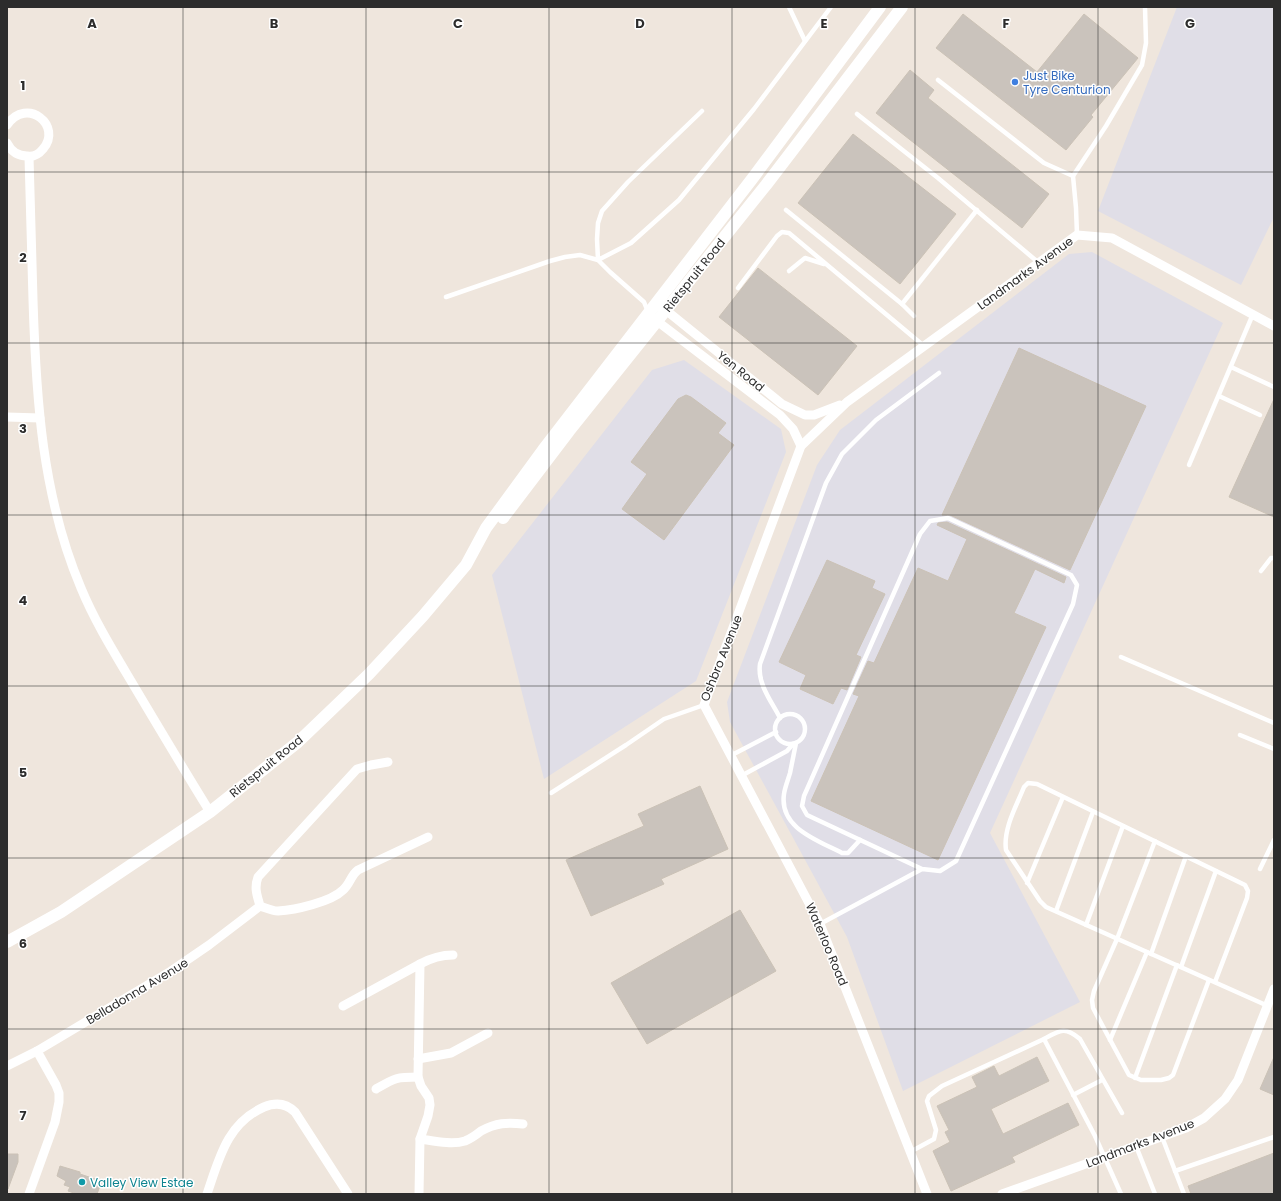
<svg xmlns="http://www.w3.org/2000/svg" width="1281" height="1201" font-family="Poppins,sans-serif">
<rect width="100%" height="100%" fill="#efe6dd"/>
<!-- industrial -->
<g fill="#e0dee7">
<polygon points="1177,7 1274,7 1274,217 1241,285 1098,211"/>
<polygon points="1092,252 1223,323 990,833 1080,1002 903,1091 847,937 730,722 727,702 817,465 840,430 1069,254"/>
<polygon points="684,360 781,429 786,452 696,681 544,779 492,575 652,370"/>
</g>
<!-- building -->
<g fill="#cac3bc" stroke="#cbc2b6">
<polygon points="963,14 1037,72 1084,14 1138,58 1091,115 1093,117 1066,150 936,48"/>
<polygon points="910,70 934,90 928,98 1049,194 1022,228 876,113"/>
<polygon points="853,134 956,214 900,284 798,203"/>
<polygon points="758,268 857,346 818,395 719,317"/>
<polygon points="1019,348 1146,406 1070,570 950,515 942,515"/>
<polygon points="686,395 691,397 726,423 718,433 734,445 664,540 622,509 647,474 631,462 678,399"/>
<polygon points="1274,399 1274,517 1229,497"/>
<polygon points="947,522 1066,577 1064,583 1035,569 1014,613 1046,627 938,860 811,801 859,696 853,694 868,661 874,663 918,568 948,581 967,539 937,525 938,523"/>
<polygon points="827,560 875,581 872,588 885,594 856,655 861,657 847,690 841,688 833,704 800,689 806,675 779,662"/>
<polygon points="700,786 728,849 661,879 664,884 591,916 566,860 644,826 638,814"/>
<polygon points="740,910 776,971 647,1044 611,983"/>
<polygon points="1037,1057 1049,1081 991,1109 1003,1134 1068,1103 1079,1125 1012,1157 1015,1162 951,1191 933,1151 950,1142 945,1132 949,1130 937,1106 977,1087 972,1077 994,1066 999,1076"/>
<polygon points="1274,1057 1274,1095 1260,1089"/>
<polygon points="1274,1153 1274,1194 1191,1194 1188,1186"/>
<polygon points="7,1154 18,1154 18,1162 8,1189"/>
<polygon points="60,1166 80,1172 80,1174 95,1179 95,1181 101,1183 97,1194 77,1194 68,1191 70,1187 64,1185 66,1181 57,1176"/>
</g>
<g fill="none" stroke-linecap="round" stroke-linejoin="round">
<!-- service -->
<g stroke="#fff" stroke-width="4.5">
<polyline points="789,7 805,41"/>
<polyline points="938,80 1044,163 1073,176 1076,208 1077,235"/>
<polyline points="702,111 628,182 602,211 598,223 597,239 598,260 631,243 679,200 754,109 831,7"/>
<polyline points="857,114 938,178 1039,263"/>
<polyline points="1073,176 1106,126 1142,65 1146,43 1145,7"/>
<polyline points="786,210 902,304"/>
<polyline points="789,271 805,258 824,264"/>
<polyline points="738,288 777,236 782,232 789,233 924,346"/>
<polyline points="446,297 550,261 565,257 580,255 598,260 610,272 644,302 648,312"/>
<polyline points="914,316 902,304 977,210"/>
<polyline points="1231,367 1274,387"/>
<polyline points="1219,396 1260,415"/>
<polyline points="1189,465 1253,314"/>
<polyline points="1261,571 1271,558 1274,558"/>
<polyline points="1121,657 1274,723"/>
<circle cx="790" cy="729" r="15"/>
<path d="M 780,718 C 772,702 757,684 760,664 L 826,483 L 842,454 L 876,420 L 939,373"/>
<polyline points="1240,735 1274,749"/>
<path d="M 796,743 C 794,753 792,763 790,773 C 788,780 785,787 784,794 C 779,828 817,840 842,853 L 848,853 L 860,840"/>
<polyline points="730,756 776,732"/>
<polyline points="741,776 787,751 793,744"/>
<polyline points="551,793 626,745 664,719 704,705"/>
<polyline points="1155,841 1117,939 1094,991 1092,1000 1093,1008 1129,1075 1141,1080 1161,1080 1169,1078 1173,1075 1209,980"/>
<polyline points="1260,869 1274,840"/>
<polyline points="1027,883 1063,797"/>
<polyline points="1056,911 1093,812"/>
<polyline points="820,924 922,869 940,871 956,861 1073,604 1077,585 1071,575 948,518 930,521 920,534 804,796 802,806 807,815 922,869"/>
<polyline points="1086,925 1123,826"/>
<polyline points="1151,954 1186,856"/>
<polyline points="1181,967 1216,871"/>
<path d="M 1215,982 L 1247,898 L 1248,891 L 1245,885 L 1037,784 L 1028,783 L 1024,787 C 1016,807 1003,829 1006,850 L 1040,901 L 1046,907 L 1268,1006"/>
<polyline points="1044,1039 1095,1136 1121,1194"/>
<polyline points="1110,1040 1147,952"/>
<polyline points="1135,1078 1177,965"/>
<polyline points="1073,1095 1102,1080"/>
<polyline points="1162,1137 1184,1194"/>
<polyline points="1136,1146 1155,1194"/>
<path d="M 910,1152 L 934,1139 L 936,1130 L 927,1101 L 929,1096 L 942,1086 L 1044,1039 C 1060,1030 1065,1026 1080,1039 L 1122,1113"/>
<polyline points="1175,1171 1274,1137"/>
</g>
<!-- minor -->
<g stroke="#fff" stroke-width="9">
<path d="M 7,125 C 27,96 63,126 43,149 C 39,154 33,157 27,156 C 18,156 11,151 7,143"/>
<path d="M 29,157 C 30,204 32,252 33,300 C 36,398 42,496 81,588 C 95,622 115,654 134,686 C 159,728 184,770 210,812"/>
<polyline points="662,307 782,404 805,415 814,415 840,405"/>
<polyline points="653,318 780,415 793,429 801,446"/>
<polyline points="7,417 40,418"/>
<path d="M 388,762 L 371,765 L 357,769 L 258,877 C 254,888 257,895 260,906 C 266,908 272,911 278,911 C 295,910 331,902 343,890 C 350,884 351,875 358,870 L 428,837"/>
<path d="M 420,964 C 431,958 440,955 453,955"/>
<polyline points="343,1006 420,964 418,1077 421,1086 429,1098 430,1105 428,1116 420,1139 419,1194"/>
<polyline points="418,1059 451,1053 488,1033"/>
<polyline points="7,1066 37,1051 171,971 209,945 260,906"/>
<path d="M 376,1089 C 395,1078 396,1077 418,1077"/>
<path d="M 420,1139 C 434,1141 452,1145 465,1141 C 470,1139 476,1135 481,1131 C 496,1123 507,1122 523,1124"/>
<polyline points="29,1194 55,1122 59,1102 59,1093 56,1085 37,1051"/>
<path d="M 207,1194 C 219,1159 227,1123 264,1107 C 276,1102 286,1103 295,1112 L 348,1194"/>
<polyline points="927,1194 820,924 704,705 801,446 847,402 1077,235 1112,238 1274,326"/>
<polyline points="1002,1194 1186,1128 1204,1118 1225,1099 1238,1080 1274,989"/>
</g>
<!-- tertiary -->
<g stroke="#fff" stroke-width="12">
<polyline points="503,518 569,431 766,185 902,7"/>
<polyline points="7,942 61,912 210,812 298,742 369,674 423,616 466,565 486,528 543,450 752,179 880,7"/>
</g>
</g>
<!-- grid -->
<path fill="none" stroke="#2c2c2c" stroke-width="1" stroke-opacity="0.55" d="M 183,7 L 183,1194M 366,7 L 366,1194M 549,7 L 549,1194M 732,7 L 732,1194M 915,7 L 915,1194M 1098,7 L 1098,1194M 7,172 L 1274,172M 7,343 L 1274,343M 7,515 L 1274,515M 7,686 L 1274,686M 7,858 L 1274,858M 7,1029 L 1274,1029"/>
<!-- markers -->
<circle fill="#3f7fe0" stroke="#fff" stroke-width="1.5" cx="1015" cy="82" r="4"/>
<circle fill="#0f9aa8" stroke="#fff" stroke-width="1.5" cx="82" cy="1182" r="4"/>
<g text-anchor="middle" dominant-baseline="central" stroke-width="3" stroke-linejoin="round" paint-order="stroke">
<!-- shop labels -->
<g font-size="12" fill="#366cbe" stroke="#fff" text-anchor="start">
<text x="1023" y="75">Just Bike<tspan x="1023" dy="14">Tyre Centurion</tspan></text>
</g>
<!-- street labels -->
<g font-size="12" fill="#2c2c2c" stroke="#fff">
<text transform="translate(1025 273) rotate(-36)">Landmarks Avenue</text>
<text transform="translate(694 275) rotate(-51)">Rietspruit Road</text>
<text transform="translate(741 371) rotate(39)">Yen Road</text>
<text transform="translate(721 658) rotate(-68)">Oshbro Avenue</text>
<text transform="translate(266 766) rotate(-39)">Rietspruit Road</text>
<text transform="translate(827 944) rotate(67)">Waterloo Road</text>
<text transform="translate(137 991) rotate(-31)">Belladonna Avenue</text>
<text transform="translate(1140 1143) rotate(-21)">Landmarks Avenue</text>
</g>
<!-- culture labels -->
<g font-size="12" fill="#0d838f" stroke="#fff" text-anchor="start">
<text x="90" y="1182">Valley View Estae</text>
</g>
</g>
<g font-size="13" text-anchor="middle" font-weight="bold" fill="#2c2c2c" stroke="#fff" stroke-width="3" stroke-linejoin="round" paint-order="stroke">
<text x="92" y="28">A</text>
<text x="274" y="28">B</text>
<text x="458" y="28">C</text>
<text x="640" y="28">D</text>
<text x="824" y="28">E</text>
<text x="1006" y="28">F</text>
<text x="1190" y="28">G</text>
<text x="23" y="90">1</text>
<text x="23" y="262">2</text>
<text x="23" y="433">3</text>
<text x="23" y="605">4</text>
<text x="23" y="777">5</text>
<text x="23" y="948">6</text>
<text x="23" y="1120">7</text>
</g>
<!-- border -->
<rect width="1281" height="1201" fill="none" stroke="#2c2c2c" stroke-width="16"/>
</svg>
